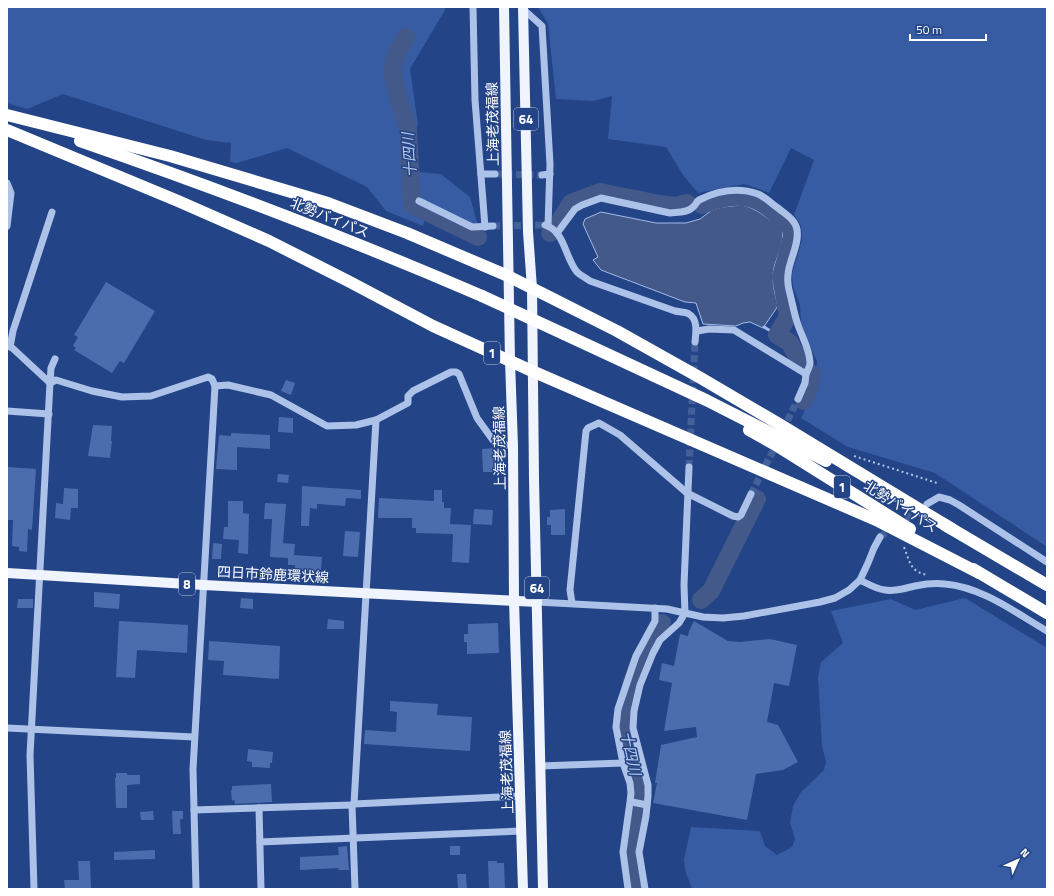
<svg xmlns="http://www.w3.org/2000/svg" width="1054" height="896" font-family="'Titillium Web','Noto Sans JP',sans-serif">
<rect width="100%" height="100%" fill="#234486"/>
<!-- green -->
<g fill="#375ca3">
<polygon points="7,7 445,7 445,10 410,69 418,125 413,130 410,159 419,172 441,174 470,197 480,233 426,216 423,226 386,211 367,187 287,148 237,163 230,162 231,143 206,140 63,94 27,109 7,103"/>
<polygon points="538,7 1047,7 1047,547 935,473 848,447 801,418 814,392 817,361 806,339 801,322 800,305 793,287 792,274 802,240 801,226 794,215 814,160 791,148 769,193 762,190 744,184 698,193 683,175 666,147 608,139 612,96 593,101 556,99 548,24"/>
<polygon points="965,598 1047,648 1047,889 692,889 685,870 684,859 691,827 760,831 765,846 777,855 792,847 795,839 790,823 793,806 801,792 824,770 826,762 822,746 818,677 821,662 843,643 831,611 891,599 915,610"/>
</g>
<!-- water -->
<path fill="#42598a" stroke="#a1bbea" d="M 741,205 C 756,207 769,220 781,228 C 787,238 776,258 774,268 C 771,281 775,294 778,306 L 763,328 L 750,322 L 743,323 L 736,326 L 703,324 L 696,303 L 685,302 L 601,270 L 593,260 L 598,257 L 583,224 L 585,219 L 601,212 L 656,223 L 686,223 L 700,219 L 712,210 L 723,207 Z"/>
<g fill="none" stroke-linecap="round" stroke-linejoin="round">
<!-- stream -->
<polyline stroke="#a1bbea" stroke-width="3" points="764,327 777,335"/>
<!-- river -->
<g stroke="#42598a" stroke-width="18">
<polyline points="406,37 395,58 392,71 400,103 408,128 412,205 478,237"/>
<path d="M 702,205 C 719,198 738,193 756,200 C 765,204 773,211 779,217 C 786,223 793,227 792,237 L 781,277 L 788,316 L 777,335 L 790,343 L 799,360 L 805,366"/>
<polyline points="550,233 557,225 571,203 600,192 660,204 675,206 687,203"/>
<polyline points="804,401 809,388 812,375 811,373"/>
<polyline points="701,600 711,591 757,499"/>
<polyline points="635,889 630,852 636,830 640,793 639,785 625,730 625,714 632,682 638,665 662,623"/>
</g>
</g>
<!-- building -->
<g fill="#4b6dae">
<polygon points="106,282 155,311 124,363 120,361 112,373 74,350 76,348 73,346 78,337 74,335"/>
<polygon points="286,380 295,383 291,395 281,391"/>
<polygon points="279,417 293,418 293,433 278,432"/>
<polygon points="93,425 112,426 111,441 112,441 110,458 88,456"/>
<polygon points="231,433 270,435 270,449 237,447 237,470 216,469 219,435 231,436"/>
<polygon points="495,448 495,472 483,472 482,449"/>
<polygon points="7,467 36,469 32,530 28,529 27,552 19,551 19,547 12,546 13,520 7,520"/>
<polygon points="278,474 289,475 288,483 277,482"/>
<polygon points="302,486 361,490 361,499 346,498 345,506 317,504 317,509 310,508 309,526 301,526"/>
<polygon points="64,488 78,489 78,508 71,508 70,520 55,518 56,503 63,504"/>
<polygon points="434,490 442,490 442,502 444,502 444,508 451,508 450,524 471,525 469,563 452,562 453,534 416,533 416,528 412,528 412,518 378,518 379,498 434,501"/>
<polygon points="228,501 243,501 243,513 249,514 248,554 238,553 239,540 223,539 224,527 228,527"/>
<polygon points="265,503 286,504 283,543 295,544 294,555 322,557 321,570 316,570 316,572 302,571 302,569 295,569 295,565 288,565 288,558 270,557 272,519 264,519"/>
<polygon points="474,509 493,510 492,525 473,524"/>
<polygon points="565,509 565,535 551,535 551,525 547,525 547,517 550,517 550,510"/>
<polygon points="345,531 360,532 358,557 343,556"/>
<polygon points="213,543 222,544 221,559 212,559"/>
<polygon points="94,592 120,594 119,609 94,607"/>
<polygon points="241,598 253,599 253,609 240,608"/>
<polygon points="18,599 33,599 33,608 17,608"/>
<polygon points="328,619 344,621 344,629 327,629"/>
<polygon points="119,621 188,625 187,653 137,650 135,678 116,677"/>
<polygon points="694,621 728,641 740,642 770,639 797,645 789,686 774,683 767,722 778,725 798,762 783,770 756,774 747,820 653,803 657,783 655,783 661,745 697,737 696,727 664,731 672,683 659,680 662,663 674,666 680,634 688,636 689,631"/>
<polygon points="498,623 499,653 467,654 467,642 464,642 464,634 468,634 468,624"/>
<polygon points="209,641 280,646 279,679 223,675 224,661 208,660"/>
<polygon points="390,701 438,704 437,715 472,717 470,751 364,744 365,730 396,732 397,712 390,711"/>
<polygon points="248,749 273,752 272,763 270,763 270,768 252,767 252,762 247,761"/>
<polygon points="116,773 127,773 127,775 140,775 140,784 127,785 127,808 116,808 115,778 116,778"/>
<polygon points="271,784 272,802 235,804 234,800 232,801 231,790 232,790 232,786"/>
<polygon points="153,811 154,820 141,820 140,812"/>
<polygon points="172,811 183,811 183,819 180,819 181,834 173,834"/>
<polygon points="347,846 349,870 339,870 338,868 300,870 300,857 339,855 338,847"/>
<rect x="450" y="846" width="10" height="9"/>
<polygon points="155,850 155,859 114,860 114,852"/>
<polygon points="78,861 90,861 91,889 65,889 64,880 79,880"/>
<polygon points="488,861 497,861 497,863 504,863 505,889 489,889"/>
<polygon points="457,874 466,874 467,889 458,889"/>
</g>
<g fill="none" stroke-linecap="round" stroke-linejoin="round">
<!-- minor-tunnel -->
<g stroke="#446098" stroke-width="7" stroke-dasharray="7 3.5" stroke-linecap="butt">
<polyline points="495,174 542,175"/>
<polyline points="493,226 545,225"/>
<polyline points="783,430 798,399"/>
<polyline points="689,467 695,342"/>
<polyline points="751,494 777,443"/>
<polyline points="880,537 921,509"/>
</g>
<!-- path -->
<g stroke="#adc2e9" stroke-width="2" stroke-dasharray="2 3" stroke-linecap="butt">
<polyline points="854,456 937,483"/>
<path d="M 904,547 C 910,562 910,572 928,575"/>
</g>
<!-- minor -->
<g stroke="#adc2e9" stroke-width="7">
<polyline points="473,7 475,100 485,227"/>
<polyline points="523,9 542,26 550,164 548,226"/>
<polyline points="481,174 495,174"/>
<polyline points="542,175 550,174"/>
<polyline points="7,183 11,193 7,226"/>
<polyline points="419,201 472,227 493,226"/>
<path d="M 545,225 C 565,231 565,258 577,272 C 581,276 586,278 590,281 L 675,311 C 679,312 685,312 689,314 C 698,319 696,333 695,342"/>
<path d="M 557,233 L 575,209 L 582,205 L 601,198 L 670,213 C 677,212 688,213 693,207 C 696,205 696,202 699,200 C 717,191 738,187 758,194 C 765,197 772,204 778,208 C 785,214 796,220 797,230 C 800,249 783,266 789,290 C 792,301 794,314 798,325 C 802,337 810,350 810,363 C 810,366 808,370 806,374 L 734,330 L 709,329 L 697,331"/>
<polyline points="8,344 50,383"/>
<polyline points="10,347 13,331 52,212"/>
<polyline points="50,383 51,368 55,359"/>
<polyline points="215,386 228,385 271,395 327,426 356,425 376,420 408,403 408,396 413,391 451,372 456,372 459,374 477,418 495,443 513,446"/>
<polyline points="798,399 805,383 806,374"/>
<polyline points="7,411 49,414"/>
<polyline points="927,504 939,497 950,500 959,505 1047,562"/>
<path d="M 860,580 C 868,584 876,589 885,590 C 895,592 905,588 915,586 C 925,584 936,583 945,584 C 982,587 1016,613 1047,631"/>
<polyline points="537,602 667,609 703,617 723,618 744,616 820,602 835,598 849,590 860,580 868,563 874,548 880,537"/>
<polyline points="572,603 570,590 586,431 588,428 599,423 620,435 687,493 733,516 738,517 741,515 751,494"/>
<polyline points="7,728 194,737"/>
<polyline points="623,763 630,783 631,793 630,802 623,852 628,889"/>
<polyline points="540,766 623,763 616,727 618,709 636,656 655,621 655,608"/>
<polyline points="632,802 647,805"/>
<polyline points="354,804 521,796"/>
<polyline points="259,808 261,889"/>
<polyline points="194,810 352,805"/>
<polyline points="260,842 521,831"/>
<polyline points="34,889 30,755 50,383 56,380 92,391 122,397 151,396 208,377 212,379 215,386 193,769 196,889"/>
<polyline points="355,889 352,805 354,804 376,420"/>
<polyline points="645,889 639,852 646,816 648,796 648,785 633,728 634,711 640,685 653,653 660,640 679,623 685,613 684,585 689,467"/>
</g>
<!-- major -->
<g stroke="#f0f4fe" stroke-width="10">
<polyline points="504,7 510,361 513,446 514,600 523,889"/>
<polyline points="523,7 528,232 532,288 534,479 543,889"/>
<polyline points="7,573 204,585 537,602"/>
</g>
<!-- highway -->
<g stroke="#fff" stroke-width="12">
<polyline points="7,115 170,156 328,203 407,233 508,276 617,331 699,377 779,424 952,529"/>
<polyline points="7,130 178,201 269,241 350,282 433,326 532,371 876,520 979,573"/>
<path d="M 80,141 C 216,188 350,239 482,296"/>
<polyline points="564,334 706,400 826,461"/>
<polyline points="749,430 774,444 910,529"/>
<polyline points="945,525 1047,585"/>
<polyline points="973,569 1047,613"/>
</g>
<!-- highway-bridge -->
<polyline stroke="#fff" stroke-width="12" points="482,296 564,334"/>
</g>
<g text-anchor="middle" dominant-baseline="central" stroke-width="3" stroke-linejoin="round" paint-order="stroke">
<!-- shield labels -->
<g fill="#234486" stroke="#bdc7db" stroke-width="1">
<rect x="514" y="108" width="24" height="22" rx="3"/>
<rect x="484" y="342" width="16" height="22" rx="3"/>
<rect x="834" y="476" width="16" height="22" rx="3"/>
<rect x="179" y="573" width="16" height="22" rx="3"/>
<rect x="525" y="577" width="24" height="22" rx="3"/>
</g>
<g font-size="13" font-weight="bold" fill="#fff">
<text x="526" y="119">64</text>
<text x="492" y="353">1</text>
<text x="842" y="487">1</text>
<text x="187" y="584">8</text>
<text x="537" y="588">64</text>
</g>
<!-- street labels -->
<g font-size="14" fill="#fff" stroke="#234486">
<text transform="translate(492 124) rotate(-91)">上海老茂福線</text>
<text transform="translate(330 217) rotate(22)">北勢バイパス</text>
<text transform="translate(499 448) rotate(-91)">上海老茂福線</text>
<text transform="translate(901 506) rotate(32)">北勢バイパス</text>
<text transform="translate(273 574) rotate(3)">四日市鈴鹿環状線</text>
<text transform="translate(506 772) rotate(-92)">上海老茂福線</text>
</g>
<!-- water labels -->
<g font-size="15" font-style="italic" fill="#b9ccf0" stroke="#234486">
<text transform="translate(409 155) rotate(-94)">十四川</text>
<text transform="translate(631 753) rotate(78)">十四川</text>
</g>
</g>
<!-- border -->
<rect width="1054" height="896" fill="none" stroke="#ffffff" stroke-width="16"/>
<!-- north arrow -->
<g transform="translate(1018 860) rotate(45)" stroke="#234486" stroke-width="3" paint-order="stroke">
<path d="M0-3L7 15L0 10L-7 15Z" fill="#ffffff"/>
<text y="-6" font-size="11" font-weight="bold" text-anchor="middle" fill="#ffffff">N</text>
</g>
<!-- scale -->
<path d="M910 34v6h76v-6" fill="none" stroke="#ffffff" stroke-width="2"/>
<text x="916" y="34" font-size="12" fill="#ffffff" stroke="#234486" stroke-width="3" paint-order="stroke">50 m</text>
</svg>
